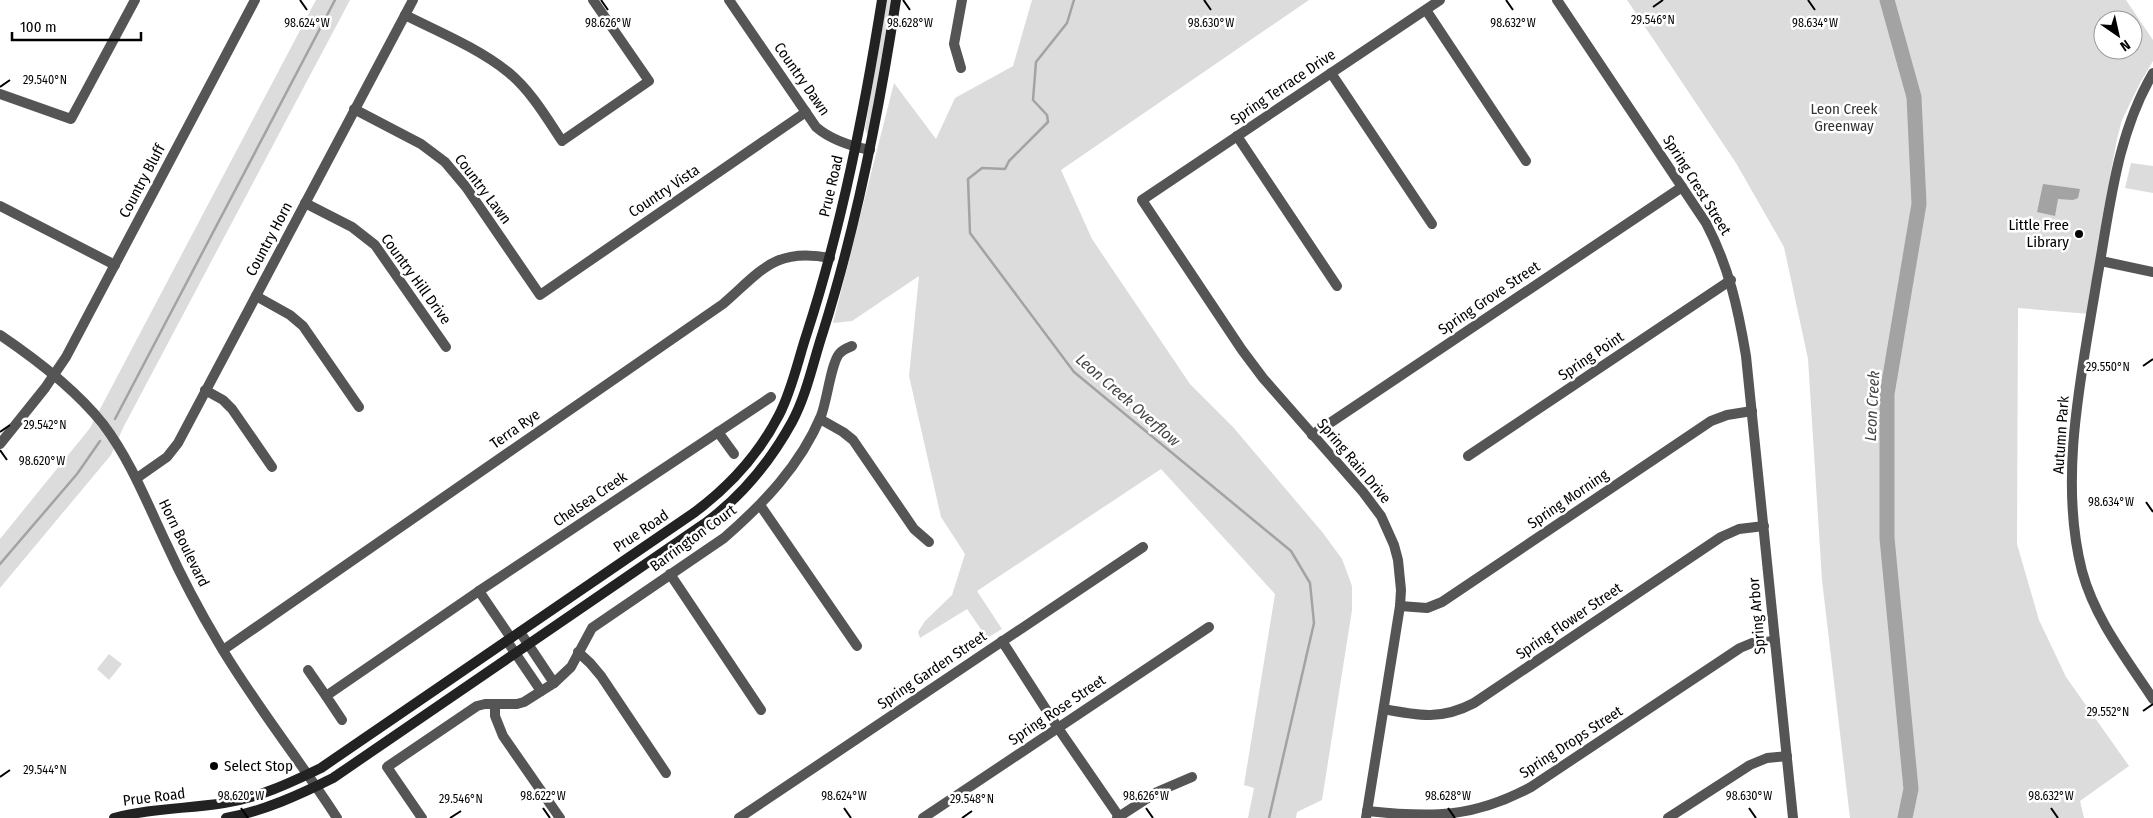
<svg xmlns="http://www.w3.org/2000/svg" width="2153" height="818" font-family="'Fira Sans Condensed',sans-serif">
<rect width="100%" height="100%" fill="#fff"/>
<!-- green -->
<g fill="#dcdcdc" fill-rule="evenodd">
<polygon points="316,0 350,0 124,426 111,455 0,588 0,539 90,428"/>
<polygon points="887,0 891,0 869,133 867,134 865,129"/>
<polygon points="1032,0 1309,0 1061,170 1092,239 1190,384 1233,427 1323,533 1342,559 1352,586 1352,610 1322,800 1297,812 1296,818 1248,818 1254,788 1244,785 1275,594 1161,469 977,591 1002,629 987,638 967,609 920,638 918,632 925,621 952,595 965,554 941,517 909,376 919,276 852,321 833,323 894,83 936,139 955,98 1013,66"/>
<path d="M 1627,0 L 2126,0 L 2153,40 L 2153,61 L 2140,83 L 2122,120 L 2117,139 L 2102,219 L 2090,314 L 2018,308 L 2017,544 L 2039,620 L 2066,677 L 2129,766 L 2080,801 L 2084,818 L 1850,818 L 1822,580 L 1808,359 L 1784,247 L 1736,163 ZM 2103,20 L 2133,20 L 2133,50 L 2103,50 Z"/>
<polygon points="2131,163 2153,166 2153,193 2125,188"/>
<polygon points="109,654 122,664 109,680 97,669"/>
</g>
<!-- water -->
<polygon fill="#a3a3a3" points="2043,184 2080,189 2078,198 2073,200 2058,199 2055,216 2037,212"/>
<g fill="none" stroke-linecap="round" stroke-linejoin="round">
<!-- stream -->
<g stroke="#a3a3a3" stroke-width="2.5">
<polyline points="1074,0 1067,23 1036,62 1033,100 1047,115 1048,122 1009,161 1005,169 982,168 968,179 970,233 1074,372 1291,551 1310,583 1314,623 1269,818"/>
<polyline points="115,419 335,0"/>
<polyline points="0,564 77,474 100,441"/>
</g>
<!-- river -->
<polyline stroke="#a3a3a3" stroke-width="15" points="1887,0 1914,97 1919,204 1887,394 1887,538 1911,789 1905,818"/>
<!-- minor -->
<g stroke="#555" stroke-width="10">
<path d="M 729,0 L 816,127 C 831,140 850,146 870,150"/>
<path d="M 1557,0 L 1706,223 C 1729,267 1738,308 1746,356 L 1793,818"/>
<polyline points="1426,10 1526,161"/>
<path d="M 405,15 C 439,32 478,48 508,72 C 531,91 546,117 562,141 L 649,81 L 593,0"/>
<polyline points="961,68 954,44 962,0"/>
<polyline points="1331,73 1432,224"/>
<path d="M 2153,73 C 2116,136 2110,208 2097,279 C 2082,372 2058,478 2082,571 C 2095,619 2126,658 2153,699"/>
<polyline points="0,94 71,119 135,0"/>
<polyline points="354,109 421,144 445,162 466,187 540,295 806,112"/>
<polyline points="1237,136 1337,286"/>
<polyline points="305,203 352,227 375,245 446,347"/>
<polyline points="0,206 115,265"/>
<polyline points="2101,261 2153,272"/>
<polyline points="256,296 290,315 303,326 359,407"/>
<polyline points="205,390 223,400 232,409 272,467"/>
<polyline points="820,419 843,432 853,440 914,529 929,542"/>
<polyline points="718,432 734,454"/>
<polyline points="1312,435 1682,187"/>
<polyline points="0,444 45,388 66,357 255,0"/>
<polyline points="1468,456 1731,280"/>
<polyline points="137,478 167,457 178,443 413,0"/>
<polyline points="760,505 857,646"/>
<polyline points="670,574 761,710"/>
<polyline points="479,591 771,397"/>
<polyline points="1400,606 1427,608 1442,602 1711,421 1727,415 1752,411"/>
<polyline points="520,632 554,683"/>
<polyline points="507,641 541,691"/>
<polyline points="1002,641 1058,728 1120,818"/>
<path d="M 223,650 L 723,304 C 761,271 775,247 830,258"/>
<polyline points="578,652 590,663 601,676 666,773"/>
<polyline points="308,670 326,696"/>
<polyline points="495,704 495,716 503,736 560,818"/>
<path d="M 1384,709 C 1419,716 1442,720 1474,703 L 1721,537 L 1739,529 L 1764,526"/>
<polyline points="342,720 326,696 479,591 511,638"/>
<path d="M 1367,811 C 1432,818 1473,818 1531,787 L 1740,648 L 1752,643 L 1775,641"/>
<path d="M 422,818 L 387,767 L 477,706 L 485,704 L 517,704 L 524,702 L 554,683 L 571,667 L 592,628 L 724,538 C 763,504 800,466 821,416 C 827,401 831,364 839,354 C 842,350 847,348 852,346"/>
<polyline points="739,818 1143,547"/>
<polyline points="923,818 1209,627"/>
<polyline points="1117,818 1157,792 1192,777"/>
<polyline points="1366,818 1400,606 1401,590 1398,560 1394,545 1381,516 1363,492 1263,378 1242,350 1142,200 1440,0"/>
<polyline points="1668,818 1750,765 1767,758 1787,756"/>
</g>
<!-- tertiary -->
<path stroke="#555" stroke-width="10" d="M 0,335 C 37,360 75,389 103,424 C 131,461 147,503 167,545 C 182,578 199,610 218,642 C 253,702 299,759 337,818"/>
<!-- secondary -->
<g stroke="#222" stroke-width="10">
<path d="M 114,818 C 150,808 187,809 224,803 C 258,798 290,783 321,768 L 695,512 C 730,486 759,454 779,415 C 792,390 798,360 807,333 C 842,225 864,112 882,0"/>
<path d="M 226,818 C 264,811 299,795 333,778 L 704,524 C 741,497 770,462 792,422 C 807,394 813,362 823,332 C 857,224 879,112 896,0"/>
</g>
</g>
<!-- ticks -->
<path fill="none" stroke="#000" stroke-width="2" d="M 300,0 L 307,10M 601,0 L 608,10M 903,0 L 910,10M 1204,0 L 1211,10M 1506,0 L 1513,10M 1808,0 L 1815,10M 1653,7 L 1663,0M 0,87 L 10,80M 2143,366 L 2153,359M 0,432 L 10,425M 0,450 L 7,460M 2146,502 L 2153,512M 2143,711 L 2153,704M 0,777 L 10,770M 241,808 L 248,818M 543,808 L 550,818M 844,808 L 851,818M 1146,808 L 1153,818M 1448,808 L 1455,818M 1749,808 L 1756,818M 2051,808 L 2058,818M 450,818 L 461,811M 962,818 L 972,811"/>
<!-- markers -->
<g fill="#000" stroke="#fff" stroke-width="2">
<circle cx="2079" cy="234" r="5"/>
<circle cx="214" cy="766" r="5"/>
</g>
<g text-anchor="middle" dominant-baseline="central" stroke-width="5" stroke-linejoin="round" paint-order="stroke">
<!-- street labels -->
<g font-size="15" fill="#000" stroke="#fff">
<text transform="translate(802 79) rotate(55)">Country Dawn</text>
<text transform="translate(1283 87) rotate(-34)">Spring Terrace Drive</text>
<text transform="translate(142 181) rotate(-62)">Country Bluff</text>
<text transform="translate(1697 185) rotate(58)">Spring Crest Street</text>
<text transform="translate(831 186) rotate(-77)">Prue Road</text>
<text transform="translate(483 189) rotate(53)">Country Lawn</text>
<text transform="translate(664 191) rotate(-34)">Country Vista</text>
<text transform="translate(269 239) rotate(-62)">Country Horn</text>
<text transform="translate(416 279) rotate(54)">Country Hill Drive</text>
<text transform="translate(1489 298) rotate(-34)">Spring Grove Street</text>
<text transform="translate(1591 356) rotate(-34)">Spring Point</text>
<text transform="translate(515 429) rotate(-35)">Terra Rye</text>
<text transform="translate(2061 435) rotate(-86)">Autumn Park</text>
<text transform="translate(1354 461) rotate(50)">Spring Rain Drive</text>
<text transform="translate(590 499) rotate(-34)">Chelsea Creek</text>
<text transform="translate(1568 499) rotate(-34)">Spring Morning</text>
<text transform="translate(641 531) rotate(-34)">Prue Road</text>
<text transform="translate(693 538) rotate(-36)">Barrington Court</text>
<text transform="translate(184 543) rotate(64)">Horn Boulevard</text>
<text transform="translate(1757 616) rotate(-95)">Spring Arbor</text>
<text transform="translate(1569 621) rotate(-34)">Spring Flower Street</text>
<text transform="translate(932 670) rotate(-34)">Spring Garden Street</text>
<text transform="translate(1057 710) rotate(-34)">Spring Rose Street</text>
<text transform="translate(1571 742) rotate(-33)">Spring Drops Street</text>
<text transform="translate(154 797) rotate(-7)">Prue Road</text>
</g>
<!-- park labels -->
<g font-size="15" fill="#333" stroke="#fff">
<text x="1844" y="109">Leon Creek<tspan x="1844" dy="17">Greenway</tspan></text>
</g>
<!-- poi labels -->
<g font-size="15" fill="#000" stroke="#fff" text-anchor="end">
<text x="2069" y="225">Little Free<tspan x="2069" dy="17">Library</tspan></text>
<text x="224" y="766" text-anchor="start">Select Stop</text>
</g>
<!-- water labels -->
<g font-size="16" font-style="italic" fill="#444" stroke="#fff">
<text transform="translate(1128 400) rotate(41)">Leon Creek Overflow</text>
<text transform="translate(1872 406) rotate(-87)">Leon Creek</text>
</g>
</g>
<g font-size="12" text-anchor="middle" fill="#000" stroke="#fff" stroke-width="5" stroke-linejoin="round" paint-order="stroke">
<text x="1653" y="24">29.546°N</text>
<text x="307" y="27">98.624°W</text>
<text x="608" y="27">98.626°W</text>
<text x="910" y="27">98.628°W</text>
<text x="1211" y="27">98.630°W</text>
<text x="1513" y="27">98.632°W</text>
<text x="1815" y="27">98.634°W</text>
<text x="45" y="84">29.540°N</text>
<text x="2108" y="371">29.550°N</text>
<text x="45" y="429">29.542°N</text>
<text x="42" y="465">98.620°W</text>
<text x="2111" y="506">98.634°W</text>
<text x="2108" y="716">29.552°N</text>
<text x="45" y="774">29.544°N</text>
<text x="241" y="800">98.620°W</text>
<text x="543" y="800">98.622°W</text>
<text x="844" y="800">98.624°W</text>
<text x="1146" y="800">98.626°W</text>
<text x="1448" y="800">98.628°W</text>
<text x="1749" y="800">98.630°W</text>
<text x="2051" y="800">98.632°W</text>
<text x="461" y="803">29.546°N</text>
<text x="972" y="803">29.548°N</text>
</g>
<!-- north arrow -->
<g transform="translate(2118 35) rotate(146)"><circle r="24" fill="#ffffff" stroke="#999999"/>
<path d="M0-4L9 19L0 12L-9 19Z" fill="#000000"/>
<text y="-8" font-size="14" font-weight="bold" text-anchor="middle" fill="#000000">N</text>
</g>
<!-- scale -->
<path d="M12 32v8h129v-8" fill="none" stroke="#000000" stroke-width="2.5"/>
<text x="20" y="32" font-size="15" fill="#000000" stroke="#ffffff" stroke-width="4" paint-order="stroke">100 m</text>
</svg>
